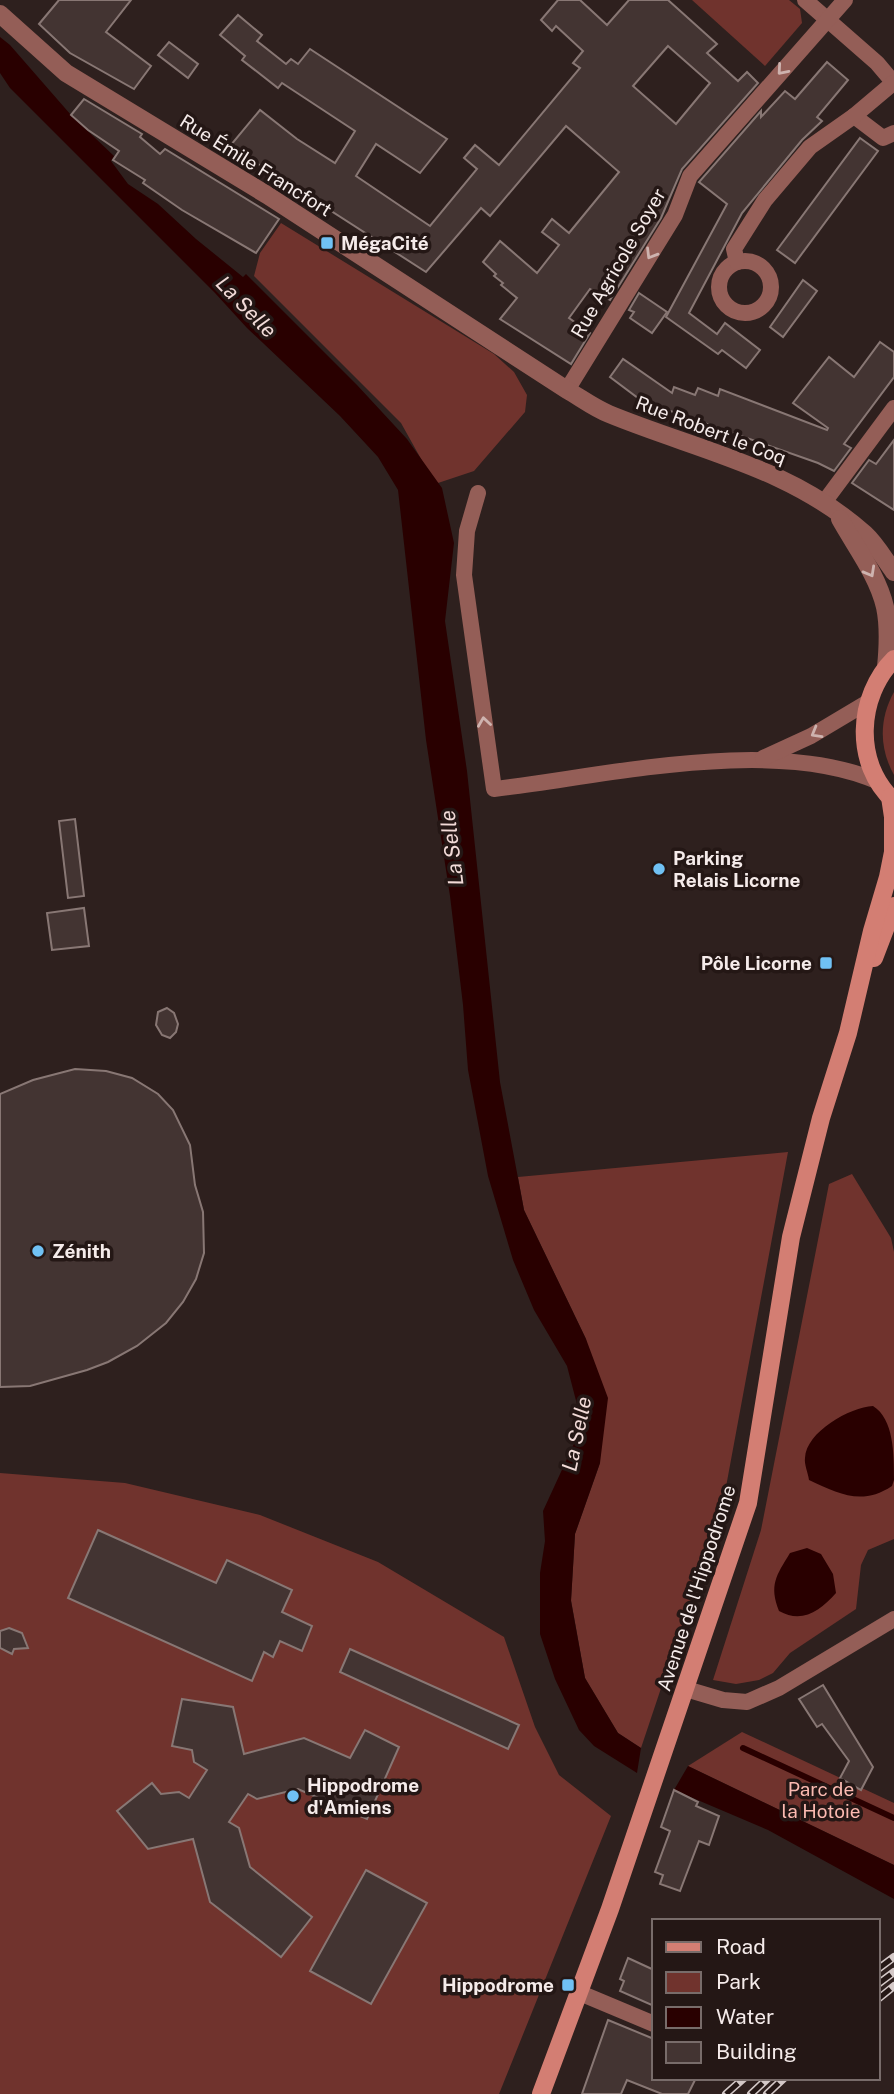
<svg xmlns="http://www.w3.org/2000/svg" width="894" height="2094" viewBox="0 0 894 2094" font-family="'Public Sans',sans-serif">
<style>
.green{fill:#70332d}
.water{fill:#290000}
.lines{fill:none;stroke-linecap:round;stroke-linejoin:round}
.stream{stroke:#290000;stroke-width:6}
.building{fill:#433432;stroke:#887774;stroke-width:2;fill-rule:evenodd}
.minor{stroke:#945e57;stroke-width:16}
.tertiary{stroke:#945e57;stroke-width:18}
.secondary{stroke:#d37e73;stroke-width:18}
.rail-casing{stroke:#d4c9c8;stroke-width:8}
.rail{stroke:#241715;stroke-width:5;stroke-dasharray:16;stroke-linecap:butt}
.oneway{stroke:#ceb3af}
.poi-dot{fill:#70c1f4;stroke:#241715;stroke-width:2.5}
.labels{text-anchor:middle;stroke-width:7;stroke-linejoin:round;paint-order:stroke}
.street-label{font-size:19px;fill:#f5ebea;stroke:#241715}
.poi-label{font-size:19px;font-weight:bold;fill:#f5ebea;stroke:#241715;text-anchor:start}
.park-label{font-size:19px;fill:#fbbab1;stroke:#241715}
.water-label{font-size:21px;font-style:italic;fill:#f2dbd8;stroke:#241715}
</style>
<rect width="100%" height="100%" fill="#2e201e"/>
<g class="green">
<polygon points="692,0 789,0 800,9 802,23 765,66"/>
<polygon points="281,223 494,354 514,372 527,395 525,412 474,471 435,484 401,423 254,276 260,253"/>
<path d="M894,692V775C879,748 879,719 894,692Z"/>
<polygon points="788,1152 723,1503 641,1748 618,1733 585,1678 571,1600 575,1534 600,1463 586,1339 524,1210 518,1177"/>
<polygon points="852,1174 891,1238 894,1252 894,1539 868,1550 861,1565 856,1609 790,1653 773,1673 759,1680 736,1684 713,1680 761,1530 829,1184"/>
<polygon points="0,1473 125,1483 260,1515 378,1562 504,1637 535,1727 559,1775 611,1816 499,2094 0,2094"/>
<polygon points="742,1732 894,1803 894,1865 688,1766"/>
</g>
<g class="water">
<polygon points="0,37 10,45 71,115 114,156 111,161 128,184 158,204 196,239 243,277 246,274 357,385 407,439 442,488 454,543 445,621 467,771 500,1082 524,1210 586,1339 608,1398 600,1463 575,1534 571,1601 585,1678 618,1733 641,1748 637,1773 594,1746 579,1730 555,1679 540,1634 540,1573 545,1541 543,1511 577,1437 580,1416 567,1366 534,1310 513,1260 488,1176 468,1070 463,1005 450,896 426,740 398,490 378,457 340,416 247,328 215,293 10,88 0,73"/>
<path d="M873,1406C894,1419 894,1454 894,1480L892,1486C862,1506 839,1494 809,1480C808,1473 804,1464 805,1458C806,1432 850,1407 873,1406Z"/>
<path d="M807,1548L821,1554L833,1574L836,1593C820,1611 802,1624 779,1611C769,1585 776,1576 790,1553Z"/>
<polygon points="688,1766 894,1865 894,1899 768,1830 674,1790"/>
</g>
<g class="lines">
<polyline class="stream" points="743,1748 894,1818"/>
</g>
<g class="building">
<polygon points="59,0 131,0 106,32 151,66 134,89 70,53 39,24"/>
<path d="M558,0H580L607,25L629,0H668L717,44L707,53L738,81L747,72L758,83L682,169L661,218L610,300L590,289L569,318L590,333L571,364L500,319L517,298L501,285L503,283L494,276L496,274L483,262L500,241L537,273L559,245L542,232L552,219L569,233L619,172L566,126L490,216L481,208L426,272L230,146L260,110L297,139L335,163L355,131L282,83L278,88L242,60L245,56L220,35L238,15L262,35L257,41L286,64L291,59L298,64L310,49L447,139L420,173L376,144L356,176L430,226L477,169L464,158L475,145L499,165L580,68L573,63L583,51L556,26L552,31L541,20ZM668,46L710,83L676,124L633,86Z"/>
<polygon points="169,42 198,64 188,78 158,55"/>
<polygon points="827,62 848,80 817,117 822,121 802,140 742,213 689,313 717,334 725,323 760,350 746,368 722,350 718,354 666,317 727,204 699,182 761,111 761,117 785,91 795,99"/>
<polygon points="84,99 142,134 140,137 160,154 165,149 279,219 256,253 182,210 143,183 145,180 113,160 119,151 88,130 71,115"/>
<polygon points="860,138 878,151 795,263 777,250"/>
<polygon points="803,280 817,291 783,337 770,327"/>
<polygon points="639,293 667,312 652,333 630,318 634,312 629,310"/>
<polygon points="880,342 894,352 894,377 844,444 851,448 834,471 818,463 642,401 610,377 623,359 672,393 674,387 695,395 698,388 718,396 720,389 827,430 828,428 793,403 829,357 854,377"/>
<polygon points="894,440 894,510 852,483 869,460 876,464"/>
<polygon points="75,819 84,896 68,898 59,821"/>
<polygon points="84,908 89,946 52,950 47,913"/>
<polygon points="167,1008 174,1013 178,1024 176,1032 170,1038 162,1035 156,1025 158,1012"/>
<polygon points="75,1069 106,1071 132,1078 158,1094 173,1110 190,1145 195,1185 203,1212 204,1253 196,1279 183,1302 166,1323 137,1346 108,1362 87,1370 30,1386 0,1387 0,1094 33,1080"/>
<polygon points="98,1530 216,1583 227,1560 292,1590 282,1612 312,1626 302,1651 280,1641 273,1657 264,1652 252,1681 68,1598"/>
<polygon points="9,1628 22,1633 28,1648 14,1649 12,1654 0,1648 0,1631"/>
<polygon points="350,1649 519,1725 508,1749 340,1672"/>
<polygon points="823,1685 873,1767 861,1790 840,1778 849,1761 822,1724 817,1727 799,1699"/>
<polygon points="182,1699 233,1707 244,1754 304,1738 350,1758 365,1730 399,1747 367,1819 298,1789 257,1799 248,1794 229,1822 239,1828 250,1867 312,1917 281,1957 210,1902 193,1839 148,1849 117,1811 152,1783 161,1794 179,1792 189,1798 207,1770 194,1762 192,1750 172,1746"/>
<polygon points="674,1790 698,1802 696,1806 719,1816 709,1845 699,1841 680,1891 660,1884 663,1875 655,1872 670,1831 661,1827"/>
<polygon points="366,1870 427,1903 371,2004 310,1971"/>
<polygon points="628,1958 654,1970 654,2006 620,1991 624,1981 620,1979"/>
<polygon points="608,2020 654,2039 654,2078 696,2078 688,2094 662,2094 627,2080 621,2094 582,2094"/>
</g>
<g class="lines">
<g class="minor">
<polyline points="805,0 877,63 894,83"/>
<polyline points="854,116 883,138 894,133"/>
<circle cx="745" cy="287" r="26"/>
<polyline points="737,262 734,249 765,200 810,147 854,116 893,83"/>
<polyline points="567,390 675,215 690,176 845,0"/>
<path d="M478,493L467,531L464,575L494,789C606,776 774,735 879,782"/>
<polyline points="825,501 894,408"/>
<polyline points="763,758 811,736 868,702"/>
<polyline points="686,1689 723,1700 747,1702 779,1688 894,1619"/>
<polyline points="580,1993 654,2024"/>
</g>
<g class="tertiary">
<path d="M0,14L66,73L267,195L567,390C581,398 594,408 609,414C699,451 790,467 865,534C876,544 885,560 894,572"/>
<path d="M840,519C855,546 878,576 885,607C889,626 888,647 886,667"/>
</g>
<g class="secondary">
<path d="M894,659C857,696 853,764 894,801"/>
<polyline points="874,958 894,906"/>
<polyline points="541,2094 610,1909 748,1503 791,1237 821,1118 848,1033 872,931 888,877 893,852 893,817 890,797"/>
</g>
<defs>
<g id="rail">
<polyline points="878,1969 894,1957"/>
<polyline points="878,1984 894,1972"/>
<polyline points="878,1999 894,1986"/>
<polyline points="726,2094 744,2078"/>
<polyline points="751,2094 768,2078"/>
<polyline points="767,2094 784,2078"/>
</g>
</defs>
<use href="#rail" class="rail-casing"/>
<use href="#rail" class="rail"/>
</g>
<defs><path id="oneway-chevron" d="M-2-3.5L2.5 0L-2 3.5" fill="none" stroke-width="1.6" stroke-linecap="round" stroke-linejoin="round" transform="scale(1.75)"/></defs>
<g class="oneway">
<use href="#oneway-chevron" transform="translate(782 70) rotate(131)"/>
<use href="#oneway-chevron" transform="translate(651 254) rotate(121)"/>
<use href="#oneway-chevron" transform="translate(870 572) rotate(61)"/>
<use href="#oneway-chevron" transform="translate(484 722) rotate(-98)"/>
<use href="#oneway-chevron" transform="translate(816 733) rotate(150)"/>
</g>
<g class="poi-dot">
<rect x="320" y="236" width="14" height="14" rx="3.5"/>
<circle cx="659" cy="869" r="7"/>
<rect x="819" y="956" width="14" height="14" rx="3.5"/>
<circle cx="38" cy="1251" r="7"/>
<circle cx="293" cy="1796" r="7"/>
<rect x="561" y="1978" width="14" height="14" rx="3.5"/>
</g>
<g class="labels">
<g class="street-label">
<text transform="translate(256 165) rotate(32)" y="7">Rue Émile Francfort</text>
<text transform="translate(618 263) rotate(-60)" y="7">Rue Agricole Soyer</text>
<text transform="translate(711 430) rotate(21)" y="7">Rue Robert le Coq</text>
<text transform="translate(696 1588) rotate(-72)" y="7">Avenue de l'Hippodrome</text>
</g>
<g class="poi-label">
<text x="341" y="250">MégaCité</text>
<text x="673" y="865">Parking<tspan x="673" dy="22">Relais Licorne</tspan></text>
<text x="812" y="970" text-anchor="end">Pôle Licorne</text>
<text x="52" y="1258">Zénith</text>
<text x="307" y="1792">Hippodrome<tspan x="307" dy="22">d'Amiens</tspan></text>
<text x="554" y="1992" text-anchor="end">Hippodrome</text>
</g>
<g class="park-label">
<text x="821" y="1796">Parc de<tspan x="821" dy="22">la Hotoie</tspan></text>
</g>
<g class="water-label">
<text transform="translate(246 307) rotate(46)" y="7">La Selle</text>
<text transform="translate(452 848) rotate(-97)" y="7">La Selle</text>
<text transform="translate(577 1434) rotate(-78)" y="7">La Selle</text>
</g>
</g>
<rect x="652" y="1919" width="228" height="161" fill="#241715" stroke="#786c6a" stroke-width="2"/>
<rect x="666" y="1942" width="35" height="10" fill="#d37e73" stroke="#786c6a" stroke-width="2"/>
<text x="716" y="1954" font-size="21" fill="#f5ebea">Road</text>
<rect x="666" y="1972" width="35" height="21" fill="#70332d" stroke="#786c6a" stroke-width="2"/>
<text x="716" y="1989" font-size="21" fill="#f5ebea">Park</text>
<rect x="666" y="2007" width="35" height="21" fill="#290000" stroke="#786c6a" stroke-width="2"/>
<text x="716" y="2024" font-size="21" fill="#f5ebea">Water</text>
<rect x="666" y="2042" width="35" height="21" fill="#433432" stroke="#786c6a" stroke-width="2"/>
<text x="716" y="2059" font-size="21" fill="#f5ebea">Building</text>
</svg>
